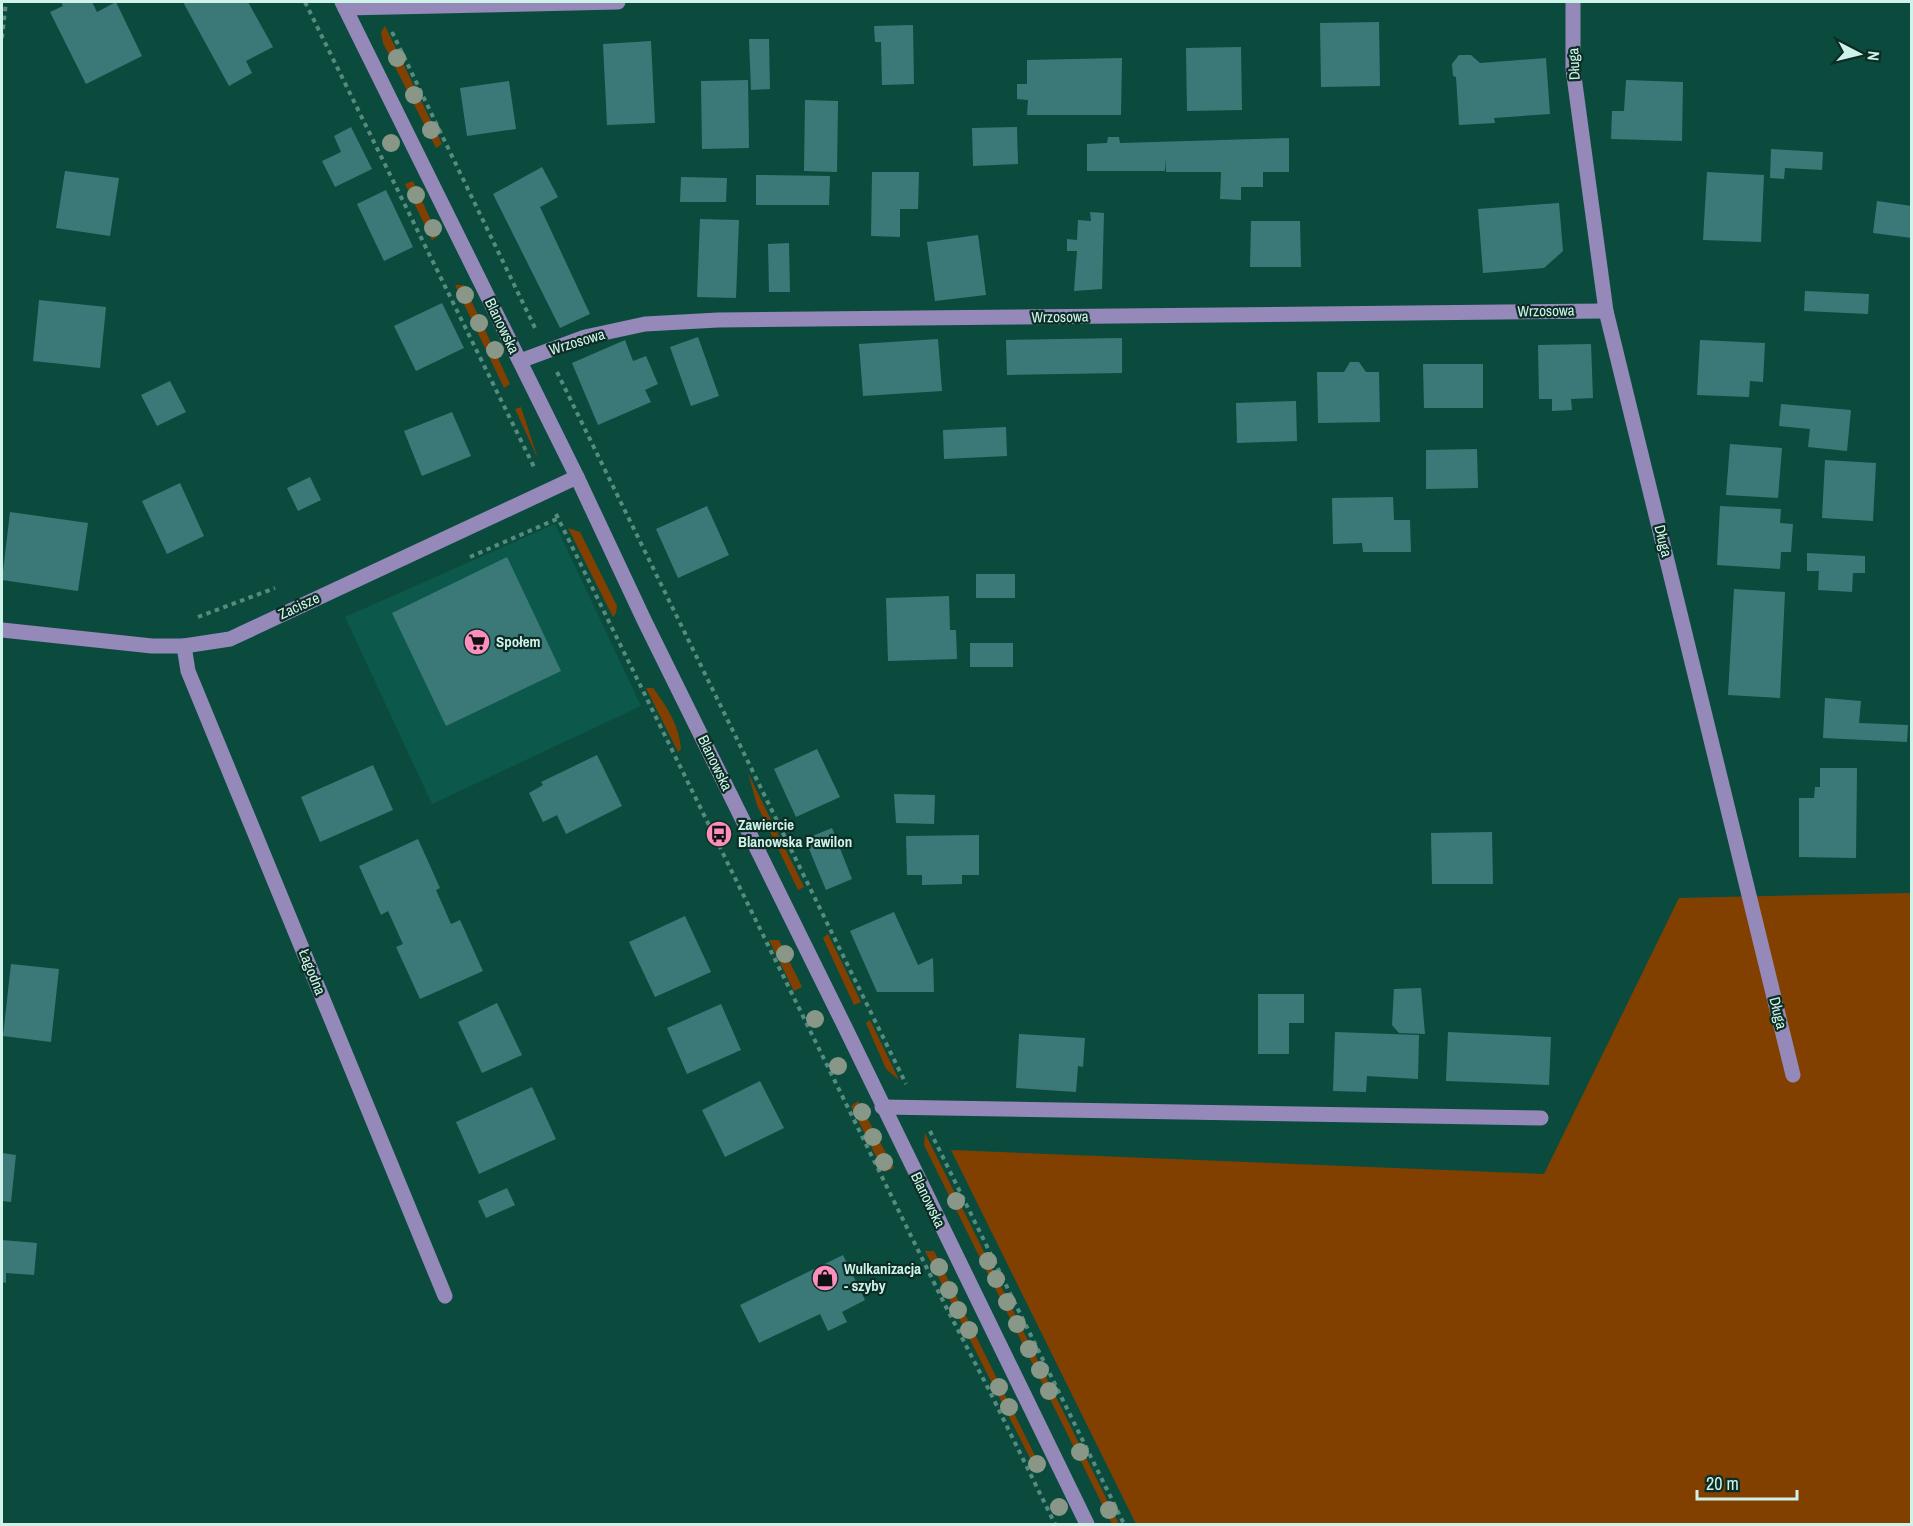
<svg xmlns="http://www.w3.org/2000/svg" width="1913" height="1526" viewBox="0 0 1913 1526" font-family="'Archivo Narrow',sans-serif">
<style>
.built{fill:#0c584a}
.green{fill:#824000}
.building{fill:#3b7978}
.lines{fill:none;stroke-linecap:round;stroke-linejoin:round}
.path{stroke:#568b7e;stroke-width:4;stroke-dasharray:4.5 4.5;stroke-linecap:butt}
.minor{stroke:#9489b9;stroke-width:15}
.tree{fill:#889787}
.labels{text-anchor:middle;stroke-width:4.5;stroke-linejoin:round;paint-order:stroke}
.street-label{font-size:15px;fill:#cff3e8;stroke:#0c2d25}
.poi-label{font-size:15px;font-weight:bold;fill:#cff3e8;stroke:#0c2d25;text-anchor:start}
</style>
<rect width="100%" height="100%" fill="#0b4b3d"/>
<polygon class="built" points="555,524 641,706 432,804 345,617"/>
<g class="green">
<polygon points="385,26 442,144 436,148 383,43 381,32"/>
<polygon points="413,181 438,236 432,240 405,184"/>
<polygon points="455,285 464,285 510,384 504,388"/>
<polygon points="521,407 538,459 515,409"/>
<polygon points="568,528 580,532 617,606 616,613 613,617"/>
<path d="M646,688H653C667,707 679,725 681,749L678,752Z"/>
<polygon points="748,773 804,887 798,890 757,805"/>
<polygon points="1911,893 1911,1524 1136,1524 951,1150 1544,1174 1679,898"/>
<polygon points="828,934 861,1002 854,1005 823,938"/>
<polygon points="769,940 779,940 802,987 794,991"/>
<polygon points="870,1020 899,1080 886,1069 866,1023"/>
<polygon points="858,1101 894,1168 884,1172 851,1106"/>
<polygon points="925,1133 1119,1524 1112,1524 924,1145"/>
<polygon points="925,1251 934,1251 1042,1470 1037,1472"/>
</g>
<g class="building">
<polygon points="61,2 92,2 97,12 116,2 142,56 86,84 50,12 63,6"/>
<polygon points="183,2 248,2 273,47 246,61 252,73 229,86"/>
<polygon points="1379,22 1380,86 1321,87 1320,23"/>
<polygon points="913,25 914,84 882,85 881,42 875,42 874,26"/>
<polygon points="749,39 769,39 770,89 751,90"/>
<polygon points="651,41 655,123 607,125 603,44"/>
<polygon points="1241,47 1242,110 1187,111 1186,48"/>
<polygon points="1459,55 1471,55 1480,63 1546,58 1550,114 1494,118 1495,123 1459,125 1456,77 1453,76 1452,64"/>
<polygon points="1122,58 1121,115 1027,115 1028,100 1017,99 1017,84 1027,84 1027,60"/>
<polygon points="748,80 749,148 702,149 701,81"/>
<polygon points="1626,80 1683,82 1682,141 1611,139 1612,111 1624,111"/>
<polygon points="509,81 516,129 467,136 460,88"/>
<polygon points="805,100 838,101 837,172 804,171"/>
<polygon points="351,127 372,169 335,187 322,161 341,152 334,136"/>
<polygon points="1017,127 1018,164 973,166 972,128"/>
<polygon points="1108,137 1119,137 1120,143 1289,138 1289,172 1263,172 1263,187 1241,187 1241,200 1220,199 1221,172 1166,172 1166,158 1165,171 1087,171 1087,144 1107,143"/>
<polygon points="1771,149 1823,152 1822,170 1785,168 1784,179 1770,178"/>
<polygon points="542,167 558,197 540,207 590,314 560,328 493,194"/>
<polygon points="65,171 119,178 110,236 56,228"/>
<polygon points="872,172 919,172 918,209 900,209 900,237 871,236"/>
<polygon points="1707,172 1764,175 1761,242 1703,240"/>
<polygon points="756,175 830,176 829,205 756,205"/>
<polygon points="681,177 727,178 726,202 680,202"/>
<polygon points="386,190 413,247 384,261 357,204"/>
<polygon points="1877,201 1912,206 1912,238 1873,233"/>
<polygon points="1559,203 1563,251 1544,268 1483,273 1478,209"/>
<polygon points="1090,212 1104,213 1102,289 1074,291 1077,251 1067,251 1067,239 1077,240 1078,220 1091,221"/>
<polygon points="700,219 739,220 736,298 697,297"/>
<polygon points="1251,221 1300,221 1301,267 1250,267"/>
<polygon points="978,235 986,295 935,301 927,242"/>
<polygon points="789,243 790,292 769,292 768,244"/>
<polygon points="1805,291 1869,294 1868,314 1804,311"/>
<polygon points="39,300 106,307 100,368 33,361"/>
<polygon points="442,303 464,348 416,371 394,326"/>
<polygon points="698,337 719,396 691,406 670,347"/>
<polygon points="1122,338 1122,373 1007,375 1006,340"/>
<polygon points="938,339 942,391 863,396 859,344"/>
<polygon points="625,340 633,361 646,356 658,384 645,390 651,402 598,425 572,363"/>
<polygon points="1700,340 1765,343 1763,382 1750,381 1749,397 1697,395"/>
<polygon points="1591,344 1593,398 1571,399 1572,410 1552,411 1552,399 1539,399 1538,345"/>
<polygon points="1350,362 1359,362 1366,372 1379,372 1380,422 1318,423 1317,372 1344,372"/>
<polygon points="1423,364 1483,364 1483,408 1424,408"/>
<polygon points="170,381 186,412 157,426 141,395"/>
<polygon points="1296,401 1297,441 1237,443 1236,403"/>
<polygon points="1781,404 1851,410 1847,451 1808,447 1810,429 1779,426"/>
<polygon points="452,412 471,456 422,476 404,431"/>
<polygon points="1006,427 1007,456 944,459 943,430"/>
<polygon points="1730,444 1782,448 1778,498 1726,495"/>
<polygon points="1477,449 1478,488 1426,489 1426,450"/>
<polygon points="1825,460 1876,463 1873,521 1822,518"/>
<polygon points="310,477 321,500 298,511 287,488"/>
<polygon points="180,483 204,536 167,554 142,501"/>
<polygon points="1393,497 1394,520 1410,520 1411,552 1363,552 1362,543 1333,544 1332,498"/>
<polygon points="707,506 729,555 678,578 656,529"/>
<polygon points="1720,506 1781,509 1780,523 1793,524 1791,552 1781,552 1780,569 1717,565"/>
<polygon points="10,512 88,523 78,591 2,580"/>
<polygon points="1807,553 1865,556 1865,573 1853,573 1852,592 1818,590 1819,571 1807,571"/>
<polygon points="507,557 561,671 446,726 392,613"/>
<rect x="976" y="574" width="39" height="24"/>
<polygon points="1734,589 1785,592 1780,698 1728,695"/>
<polygon points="949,596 950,630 956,630 957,659 888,661 886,598"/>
<rect x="970" y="643" width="43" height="24"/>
<polygon points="1825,698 1861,701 1859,723 1908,725 1907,742 1823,738"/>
<polygon points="817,749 840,797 796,817 774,769"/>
<polygon points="597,755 622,806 566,834 557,815 543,822 529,793 543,785 541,782"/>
<polygon points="373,765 393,810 320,842 301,797"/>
<polygon points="1820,768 1857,768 1856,858 1799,857 1799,798 1814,798 1815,787 1820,787"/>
<polygon points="894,794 935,795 934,824 896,823"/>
<polygon points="832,828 852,879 826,890 805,839"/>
<polygon points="1492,832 1493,884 1432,884 1431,833"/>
<polygon points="979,835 979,875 962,875 962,884 922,885 922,875 907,875 906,836"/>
<polygon points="418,839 440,888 436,890 451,924 460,920 483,971 420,999 396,947 403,944 388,911 381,915 359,866"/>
<polygon points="894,912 918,965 933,958 934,992 877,992 850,931"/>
<polygon points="685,916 711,972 655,997 629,942"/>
<polygon points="11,964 59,969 51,1042 3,1036"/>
<polygon points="1421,988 1425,1034 1399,1033 1392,1025 1394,989"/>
<polygon points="1258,994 1304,994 1304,1023 1289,1023 1289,1054 1258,1054"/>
<polygon points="497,1003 522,1055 482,1073 458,1022"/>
<polygon points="721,1004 741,1050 687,1074 667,1028"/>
<polygon points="1335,1032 1419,1035 1418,1079 1367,1076 1366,1092 1333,1091"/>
<polygon points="1448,1032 1551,1037 1549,1085 1446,1081"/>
<polygon points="1019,1034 1085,1038 1083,1067 1078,1066 1076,1092 1016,1088"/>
<polygon points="760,1081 784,1128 725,1157 702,1110"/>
<polygon points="532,1087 556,1139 479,1174 456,1122"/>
<polygon points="2,1153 16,1155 11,1202 2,1201"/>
<polygon points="507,1188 515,1205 486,1218 478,1201"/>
<polygon points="2,1240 37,1243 34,1275 6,1273 6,1283 2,1282"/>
<polygon points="843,1255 865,1300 842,1312 847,1322 828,1331 820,1314 759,1343 740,1305"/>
</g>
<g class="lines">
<g class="path">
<polyline points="305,2 535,469"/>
<polyline points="392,32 536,330"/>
<polyline points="2,38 6,2"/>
<polyline points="557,372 906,1084"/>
<polyline points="556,514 945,1305 990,1392 1055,1524"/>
<polyline points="470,557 559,518"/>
<polyline points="198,617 275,588"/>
<polyline points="930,1131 1124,1524"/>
</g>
<g class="minor">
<polyline points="342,2 577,477 645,622 842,1021 1087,1524"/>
<polyline points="1573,2 1573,69 1606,311 1793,1075"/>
<polyline points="345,8 618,2"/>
<polyline points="520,361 585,337 645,324 718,320 1606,311"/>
<polyline points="2,630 152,646 184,646 230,639 577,477"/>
<polyline points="184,646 188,671 445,1296"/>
<polyline points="882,1107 1541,1118"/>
</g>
</g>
<g class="tree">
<circle cx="397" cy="58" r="9"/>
<circle cx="414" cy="95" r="9"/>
<circle cx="431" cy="130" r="9"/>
<circle cx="391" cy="143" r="9"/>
<circle cx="416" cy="195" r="9"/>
<circle cx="433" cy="228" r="9"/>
<circle cx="465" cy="295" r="9"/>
<circle cx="479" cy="323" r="9"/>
<circle cx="495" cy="350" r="9"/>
<circle cx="785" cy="954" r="9"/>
<circle cx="815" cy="1019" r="9"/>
<circle cx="838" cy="1066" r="9"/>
<circle cx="862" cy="1112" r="9"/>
<circle cx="873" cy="1137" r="9"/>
<circle cx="884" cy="1162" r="9"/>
<circle cx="956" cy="1201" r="9"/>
<circle cx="988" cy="1261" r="9"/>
<circle cx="939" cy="1267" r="9"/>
<circle cx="996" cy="1279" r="9"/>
<circle cx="949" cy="1290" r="9"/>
<circle cx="1007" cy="1302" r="9"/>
<circle cx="958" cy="1310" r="9"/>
<circle cx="1017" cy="1324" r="9"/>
<circle cx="969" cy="1330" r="9"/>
<circle cx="1029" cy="1349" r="9"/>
<circle cx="1040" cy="1370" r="9"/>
<circle cx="999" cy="1387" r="9"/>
<circle cx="1049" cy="1391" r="9"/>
<circle cx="1009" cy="1407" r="9"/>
<circle cx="1080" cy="1452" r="9"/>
<circle cx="1037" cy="1464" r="9"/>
<circle cx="1059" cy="1507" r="9"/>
<circle cx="1109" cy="1510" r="9"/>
</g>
<defs>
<symbol id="supermarket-disc" viewBox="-11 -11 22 22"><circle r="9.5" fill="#fe8ebd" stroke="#0c2d25"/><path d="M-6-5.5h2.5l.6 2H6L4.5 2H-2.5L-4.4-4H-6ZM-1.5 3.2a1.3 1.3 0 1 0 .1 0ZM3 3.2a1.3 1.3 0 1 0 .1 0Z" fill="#111"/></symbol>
<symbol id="bus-disc" viewBox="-11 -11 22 22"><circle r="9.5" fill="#fe8ebd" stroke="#0c2d25"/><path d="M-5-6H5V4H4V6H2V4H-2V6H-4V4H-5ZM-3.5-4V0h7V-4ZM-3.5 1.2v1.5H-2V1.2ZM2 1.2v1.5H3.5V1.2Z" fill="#111"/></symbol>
<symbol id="shop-disc" viewBox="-11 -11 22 22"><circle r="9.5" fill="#fe8ebd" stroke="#0c2d25"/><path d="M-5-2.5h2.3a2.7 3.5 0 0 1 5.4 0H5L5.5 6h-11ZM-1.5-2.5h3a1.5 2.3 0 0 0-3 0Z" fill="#111"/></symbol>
</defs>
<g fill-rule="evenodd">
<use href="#supermarket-disc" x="462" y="627" width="30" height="30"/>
<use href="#bus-disc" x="704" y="819" width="30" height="30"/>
<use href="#shop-disc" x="810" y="1263" width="30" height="30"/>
</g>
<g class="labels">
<g class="street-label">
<text transform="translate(1574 64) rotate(-93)" y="5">Długa</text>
<text transform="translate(1546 311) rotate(-1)" y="5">Wrzosowa</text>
<text transform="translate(1060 317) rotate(-1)" y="5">Wrzosowa</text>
<text transform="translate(502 326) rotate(64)" y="5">Blanowska</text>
<text transform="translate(577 342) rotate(-17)" y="5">Wrzosowa</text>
<text transform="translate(1663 541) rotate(76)" y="5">Długa</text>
<text transform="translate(299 606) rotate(-25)" y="5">Zacisze</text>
<text transform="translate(715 763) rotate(64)" y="5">Blanowska</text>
<text transform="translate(312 972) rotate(68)" y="5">Łagodna</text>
<text transform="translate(1778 1013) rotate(76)" y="5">Długa</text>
<text transform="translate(928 1200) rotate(64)" y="5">Blanowska</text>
</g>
<g class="poi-label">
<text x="496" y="647">Społem</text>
<text x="738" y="830">Zawiercie<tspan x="738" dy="17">Blanowska Pawilon</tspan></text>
<text x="844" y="1274">Wulkanizacja<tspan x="844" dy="17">- szyby</tspan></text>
</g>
</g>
<rect width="1913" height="1526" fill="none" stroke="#cff3e8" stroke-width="6"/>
<g transform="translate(1859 54) rotate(97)" stroke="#0c2d25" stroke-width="4.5" paint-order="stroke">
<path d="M0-4.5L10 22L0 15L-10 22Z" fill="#cff3e8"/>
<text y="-9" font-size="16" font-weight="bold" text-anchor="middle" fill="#cff3e8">N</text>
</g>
<path d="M1697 1490v9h100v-9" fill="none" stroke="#cff3e8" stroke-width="3"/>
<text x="1706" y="1490" font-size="18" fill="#cff3e8" stroke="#0c2d25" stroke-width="4.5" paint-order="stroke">20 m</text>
</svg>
